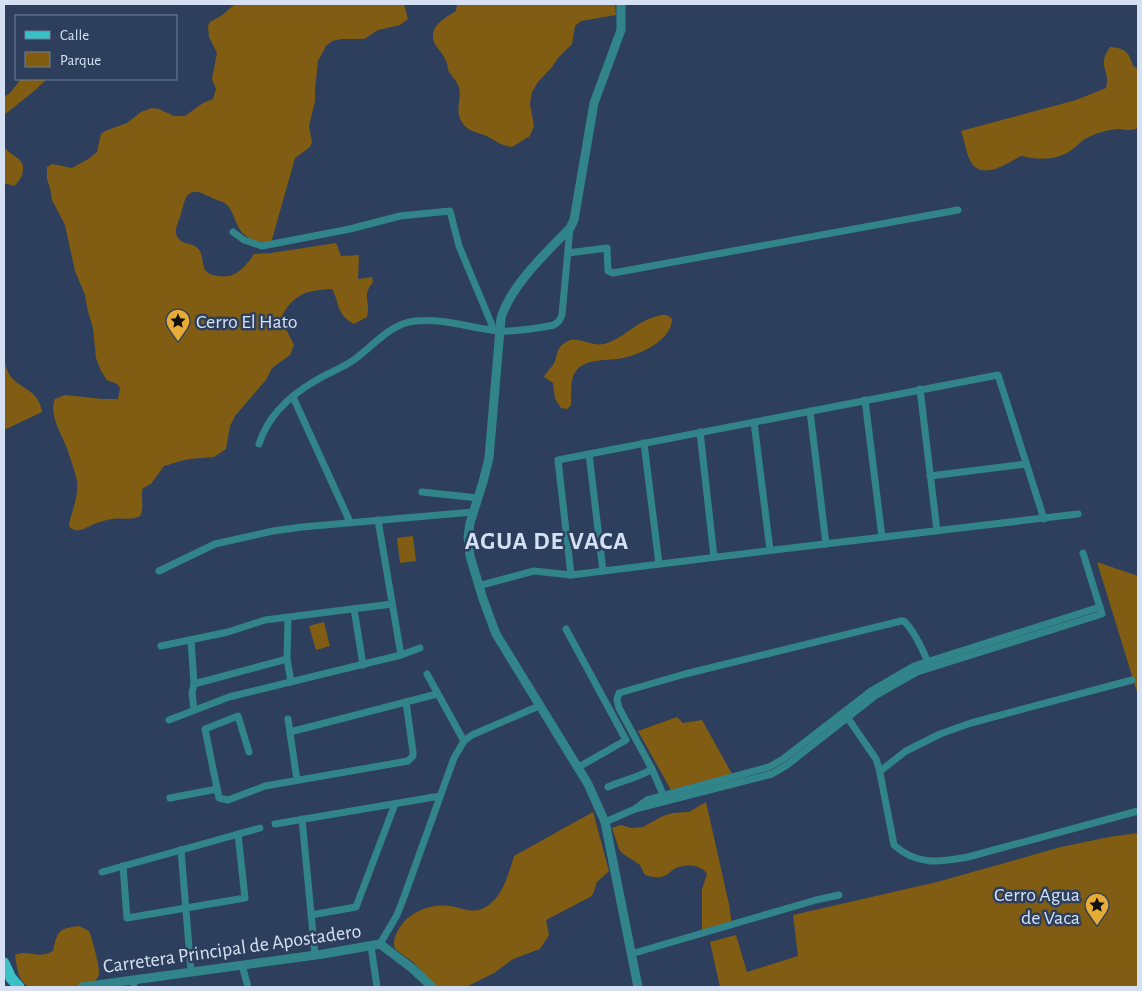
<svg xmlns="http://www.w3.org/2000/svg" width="1142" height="991" viewBox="0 0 1142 991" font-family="'Alegreya Sans',sans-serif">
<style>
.green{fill:#805d12}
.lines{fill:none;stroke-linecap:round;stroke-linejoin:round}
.minor{stroke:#318489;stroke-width:7}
.tertiary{stroke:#318489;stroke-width:9}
.primary{stroke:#3bc0c8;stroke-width:11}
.labels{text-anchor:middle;stroke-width:5;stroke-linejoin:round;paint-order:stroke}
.poi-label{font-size:20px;fill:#d5e1f3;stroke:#2d3f5d;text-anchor:start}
.street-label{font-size:20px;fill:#d5e1f3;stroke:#2d3f5d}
.district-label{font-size:25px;font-weight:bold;letter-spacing:1px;fill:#d5e1f3;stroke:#2d3f5d}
</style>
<rect width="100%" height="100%" fill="#2d3f5d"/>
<g class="green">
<path d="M235,4H404L408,19L400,25L378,30L364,39H342L332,41L326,46L318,61L315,90V101L309,126L312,142L310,147L295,158L271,243C256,242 243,239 237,224C233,216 232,209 226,204C222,201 216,200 212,198C208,196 202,193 198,192C183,190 184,208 180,217C178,224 173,230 178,238C184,246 195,242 200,251C203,257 202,264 205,270C208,274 213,275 218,276C236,279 245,267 254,254L271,253L336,243L341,256L359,255L358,279L372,277L373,282C361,297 371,300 367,317L354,324C335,313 340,303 332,289C309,290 295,293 283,314L284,325L294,345L290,355L272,368L266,380L235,416L230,426L226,449L214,457L188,459L164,466L151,484L143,488C140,497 145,507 140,516C131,521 122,517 112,519C106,520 98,522 92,525C83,529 80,533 70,528L69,524C72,511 79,495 77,481C75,471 71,461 68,451C63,436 48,415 55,399L65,395L103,399H118L120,388L117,384L107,380L101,371L96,358L93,328L88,312L85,295L75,271L65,225L52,200L50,188L47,179V167L52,164L72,168L90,158L97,152L101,134L105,131L127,123L141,112L152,108L159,109L174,116H185L203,103L213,99L216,89L212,79L217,53L209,37L208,26L210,22L221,16Z"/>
<path d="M457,4H615L616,15L581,21L575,26L572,44L558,58L552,67L538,82L532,92L530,104L534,126L530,136L512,147C498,145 496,140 484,135C477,132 470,132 464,125C452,110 464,98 458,85C456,80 452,76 449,72C447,68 448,65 446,61C443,51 432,46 433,35C434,23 447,17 456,11Z"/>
<path d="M1110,47C1125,48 1129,52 1133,66L1138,69V128C1131,131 1127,130 1119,129C1110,129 1097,133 1089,137C1083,139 1078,145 1073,149C1057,161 1039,160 1021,156C1008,163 982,181 971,162C966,154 965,141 961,131L1076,100L1106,88C1111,68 1096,68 1110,47Z"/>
<polygon points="21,79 47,79 33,92 4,115 4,97 10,93"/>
<path d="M4,146C7,152 11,153 16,157C28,164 23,179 14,186L4,183Z"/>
<path d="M662,315H667L672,319C672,340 641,354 623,358C609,361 585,358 576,371C569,380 572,394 571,405L567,409L561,408L555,399L553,383L544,377C547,371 553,367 555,361C558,353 557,347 566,342C578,335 591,347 604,344C626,338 637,319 662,315Z"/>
<path d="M4,359C6,365 7,372 11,377C22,390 39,390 42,412L4,430Z"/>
<polygon points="413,536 416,561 400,563 397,538"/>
<polygon points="1097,562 1138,576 1138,695"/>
<polygon points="324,622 330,646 316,650 309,626"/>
<polygon points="677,717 683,723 702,720 732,774 671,790 638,731"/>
<path d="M706,802L729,904L732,925L702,931V889L707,874C702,865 688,864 678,867C672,869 668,876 661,877C655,878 650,876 645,875L640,865L622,853L619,849L612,828L621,825L631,828L643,827L663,816L673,813L689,812Z"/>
<path d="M593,812L609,871L597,882L593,894L590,897L546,920L549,935L540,949L513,959L494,973L466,987H436L414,963L395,949C392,941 396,934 400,927C410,911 432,903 450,906C462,908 472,914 484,908C503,898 508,875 514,856Z"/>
<polygon points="1138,833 1138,987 720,987 710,942 736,935 747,972 798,956 793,915 937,882 1061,847 1109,837"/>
<path d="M79,926L89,931C92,937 100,968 99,974C98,978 95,981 93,984C82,986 37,991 29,987C17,980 17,966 15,955C29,949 37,960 53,951C58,931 57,929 79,926Z"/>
</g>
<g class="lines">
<g class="minor">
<polyline points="233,232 244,240 262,246 350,229 400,216 450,211 459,246 494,330"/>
<polyline points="568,253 607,248 608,271 613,273 958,210"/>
<polyline points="920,389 937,531"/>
<polyline points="293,397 350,522"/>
<polyline points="865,400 882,537"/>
<polyline points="810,411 826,544"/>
<polyline points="754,422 770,550"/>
<polyline points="700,432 714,557"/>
<polyline points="644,443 659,564"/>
<path d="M259,444C268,416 289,396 315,381C328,373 343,368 355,359C374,345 390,324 415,321C443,318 471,328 498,331C512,332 540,328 554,325L559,321L562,315L570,228"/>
<polyline points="589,454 603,571"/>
<polyline points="930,476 1026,464"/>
<polyline points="422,492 478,498"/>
<polyline points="378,520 401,655"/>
<polyline points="159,571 215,544 273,531 302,527 473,512"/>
<polyline points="571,575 558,460 998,375 1044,519"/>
<polyline points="478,586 534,571 571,575 774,550 1078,514"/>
<polyline points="354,609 363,665"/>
<polyline points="288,618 287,659 291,682"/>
<polyline points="566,629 626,740 577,768"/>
<polyline points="191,640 194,684 192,693 194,710"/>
<polyline points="161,646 228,632 265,620 392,604"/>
<polyline points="427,674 464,741"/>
<polyline points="194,684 287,659"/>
<path d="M845,714L876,759L879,768L894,845C917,866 940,862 968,857L1138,811"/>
<polyline points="288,719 297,780"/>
<polyline points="169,720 229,697 401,655 420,648"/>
<polyline points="290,732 437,694"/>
<polyline points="249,752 238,716 205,729 219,798 228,800 265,786 408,761 413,756 413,752 406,702"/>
<polyline points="880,771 906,751 940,734 971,723 1132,680"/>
<path d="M608,787C623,780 638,778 652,769"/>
<polyline points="170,798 217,789"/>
<path d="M665,799L652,769L619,708L617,699L619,693L685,674L901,621H904C915,632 923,650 929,665"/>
<polyline points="636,808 647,800 769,767 783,759 871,691 914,666 1100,607"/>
<polyline points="302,819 315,955"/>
<polyline points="605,822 635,809 772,774 787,765 875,696 917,672 1102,614 1083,553"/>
<polyline points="275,824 440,796"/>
<polyline points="181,850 191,971"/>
<polyline points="123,866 127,918 245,898 238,834"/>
<polyline points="102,872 260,828"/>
<polyline points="311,915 356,907 395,804"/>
<polyline points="380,944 397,915 404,897 454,758 464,741 472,735 539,706"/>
<polyline points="371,946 377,987"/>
<polyline points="631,954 816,900 839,895"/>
<polyline points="242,965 248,987"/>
<polyline points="133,980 134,987"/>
</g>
<g class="tertiary">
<path d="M621,4V30L594,103L574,220L570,228C546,253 511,285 501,318L489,458L483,482L470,523L468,537L470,556L483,599L496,634L588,784L605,822L638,987"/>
<polyline points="82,987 323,954 380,944 413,969 432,987"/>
</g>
<polyline class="primary" points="4,963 11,978 19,987"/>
</g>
<defs>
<symbol id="sight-pin" viewBox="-11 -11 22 30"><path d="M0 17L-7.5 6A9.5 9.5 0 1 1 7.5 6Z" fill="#e7ac36" stroke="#2d3f5d"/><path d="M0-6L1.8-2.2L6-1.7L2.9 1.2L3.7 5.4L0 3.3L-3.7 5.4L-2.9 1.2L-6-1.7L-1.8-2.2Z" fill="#111"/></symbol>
</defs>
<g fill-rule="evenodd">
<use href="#sight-pin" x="164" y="307" width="28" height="38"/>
<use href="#sight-pin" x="1083" y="891" width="28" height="38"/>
</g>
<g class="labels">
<g class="poi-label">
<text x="196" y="328">Cerro El Hato</text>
<text x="1080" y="901" text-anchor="end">Cerro Agua<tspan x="1080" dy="23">de Vaca</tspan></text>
</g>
<g class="street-label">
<text transform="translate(232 948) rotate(-8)" y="7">Carretera Principal de Apostadero</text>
</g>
<g class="district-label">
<text x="547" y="549">AGUA DE VACA</text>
</g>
</g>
<rect width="1142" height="991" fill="none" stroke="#d5e1f3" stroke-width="10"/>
<rect x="15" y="15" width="162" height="65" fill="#2d3f5d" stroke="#708099"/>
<rect x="25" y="31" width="25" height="8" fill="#3bc0c8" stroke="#708099"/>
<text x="60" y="40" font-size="15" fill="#d5e1f3">Calle</text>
<rect x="25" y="52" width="25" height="15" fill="#805d12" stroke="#708099"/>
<text x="60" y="65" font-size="15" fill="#d5e1f3">Parque</text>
</svg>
